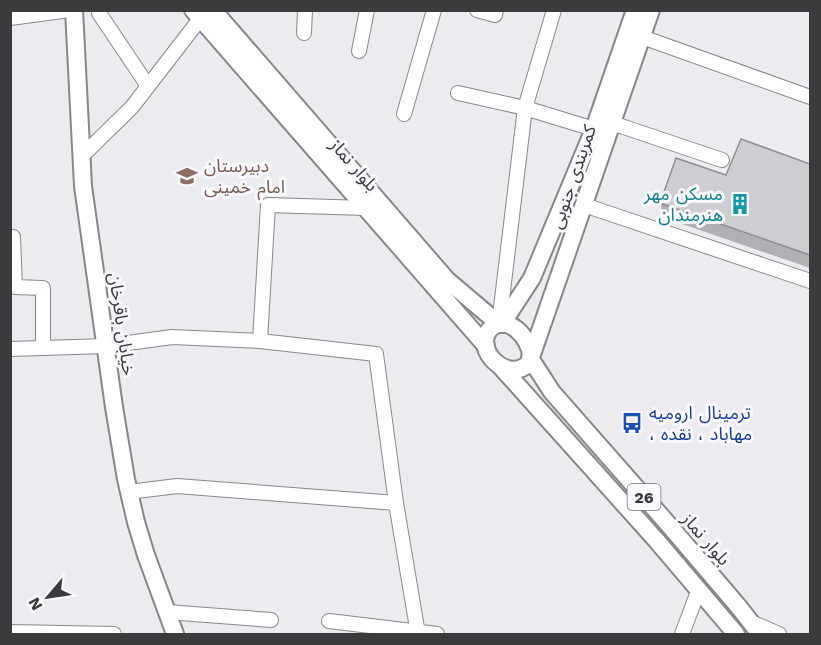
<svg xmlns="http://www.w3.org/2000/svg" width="821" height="645" viewBox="0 0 821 645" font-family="'Work Sans','Noto Sans Arabic',sans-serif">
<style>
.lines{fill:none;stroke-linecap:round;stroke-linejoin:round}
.minor-casing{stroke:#89878b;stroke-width:16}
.major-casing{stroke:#89878b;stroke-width:20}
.minor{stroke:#fff;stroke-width:14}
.major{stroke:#fff;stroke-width:16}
.wall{fill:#b1b0b4}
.building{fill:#cecdd1;stroke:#909092;stroke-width:1.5}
.labels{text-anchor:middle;stroke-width:6;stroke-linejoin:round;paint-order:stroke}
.shield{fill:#faf8fc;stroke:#747376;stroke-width:1.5}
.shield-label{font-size:16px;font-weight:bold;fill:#3b3a3c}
.street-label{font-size:18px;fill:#3b3a3c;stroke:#faf8fc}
.education-label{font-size:18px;fill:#785e54;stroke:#faf8fc;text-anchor:start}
.culture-label{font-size:18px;fill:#0d838f;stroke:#faf8fc;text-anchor:end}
.transit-label{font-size:18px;fill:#164399;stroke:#faf8fc;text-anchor:start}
</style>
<rect width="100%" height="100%" fill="#ecebef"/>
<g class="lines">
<defs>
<g id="minor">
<polyline points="477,10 495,15 496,10"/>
<polyline points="99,13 148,86"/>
<polyline points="10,18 70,10"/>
<polyline points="304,33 305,10"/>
<polyline points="642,37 810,97"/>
<polyline points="359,51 367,10"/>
<polyline points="458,93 525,108 594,129"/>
<polyline points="404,114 434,10"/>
<polyline points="612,123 722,160"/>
<polyline points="81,157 132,107 200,19"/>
<polyline points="584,205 810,281"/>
<polyline points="366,208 268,205 260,341 376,354 396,503 418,634"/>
<polyline points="13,237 15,287 43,288 43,348"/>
<polyline points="499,324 525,108 554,10"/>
<polyline points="10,349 106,346 172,337 260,341"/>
<polyline points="129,492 177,486 396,503"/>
<polyline points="167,612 271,620"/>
<polyline points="329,621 437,634"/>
<polyline points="751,622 779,634"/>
<polyline points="10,632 114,634"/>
<polyline points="682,634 699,589"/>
</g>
<g id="major">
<polyline points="74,10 83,186 114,407 126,479 136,522 146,555 175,634"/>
<polyline points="193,10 486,346"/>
<polyline points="213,10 447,280 499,324"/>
<polyline points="502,324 532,278 594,129 635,10"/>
<path d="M531,356C530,337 506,312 490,329C472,348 507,385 529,363L651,10"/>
<polyline points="530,358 552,392 668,524 738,606 760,634"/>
<polyline points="501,367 657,541 736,634"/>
</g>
</defs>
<use href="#minor" class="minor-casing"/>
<use href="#major" class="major-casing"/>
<use href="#minor" class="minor"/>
<use href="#major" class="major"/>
</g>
<polygon class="wall" points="810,164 810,268 665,218 660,203 726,175"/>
<polygon class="building" points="741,139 810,164 810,255 660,203 676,158 726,175"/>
<defs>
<symbol id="school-bare" viewBox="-9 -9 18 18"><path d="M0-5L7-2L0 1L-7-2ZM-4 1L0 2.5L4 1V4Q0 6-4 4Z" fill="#8d6e63" stroke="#faf8fc" stroke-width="2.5" paint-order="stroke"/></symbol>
<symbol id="building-bare" viewBox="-9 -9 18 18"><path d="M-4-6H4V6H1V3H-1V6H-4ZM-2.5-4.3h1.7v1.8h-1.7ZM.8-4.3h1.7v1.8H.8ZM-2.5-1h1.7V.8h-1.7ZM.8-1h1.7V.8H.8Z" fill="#0f9aa8" stroke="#faf8fc" stroke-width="2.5" paint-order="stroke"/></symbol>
<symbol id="bus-bare" viewBox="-9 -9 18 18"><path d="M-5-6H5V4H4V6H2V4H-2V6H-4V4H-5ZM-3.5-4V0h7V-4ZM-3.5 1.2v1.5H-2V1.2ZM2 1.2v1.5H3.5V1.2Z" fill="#1a4fb4" stroke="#faf8fc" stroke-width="2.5" paint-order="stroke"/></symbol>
</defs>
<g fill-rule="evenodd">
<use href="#school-bare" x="172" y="161" width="30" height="30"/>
<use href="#building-bare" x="725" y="189" width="30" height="30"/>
<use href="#bus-bare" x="617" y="408" width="30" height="30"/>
</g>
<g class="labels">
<rect class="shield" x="627.5" y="484" width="33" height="26" rx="4.5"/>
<g class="shield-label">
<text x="644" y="503">26</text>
</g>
<g class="street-label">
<text transform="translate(354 165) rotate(49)" y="6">بلوار نماز</text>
<text transform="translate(573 177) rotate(-71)" y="6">کمربندی جنوبی</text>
<text transform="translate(122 324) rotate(82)" y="6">خیابان باقرخان</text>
<text transform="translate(706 539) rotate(49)" y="6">بلوار نماز</text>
</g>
<g class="education-label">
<text x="204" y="172">دبیرستان<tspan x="204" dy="21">امام خمینی</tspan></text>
</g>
<g class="culture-label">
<text x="723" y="200">مسکن مهر<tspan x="723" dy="21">هنرمندان</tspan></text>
</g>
<g class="transit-label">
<text x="649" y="419">ترمینال ارومیه<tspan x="649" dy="21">، مهاباد ، نقده</tspan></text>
</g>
</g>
<rect width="821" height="645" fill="none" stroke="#3b3a3c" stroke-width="24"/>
<g transform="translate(48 597) rotate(241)" stroke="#faf8fc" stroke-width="4.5" paint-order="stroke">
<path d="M0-4.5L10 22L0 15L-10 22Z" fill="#3b3a3c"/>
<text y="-9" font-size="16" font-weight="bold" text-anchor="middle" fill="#3b3a3c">N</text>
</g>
</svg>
